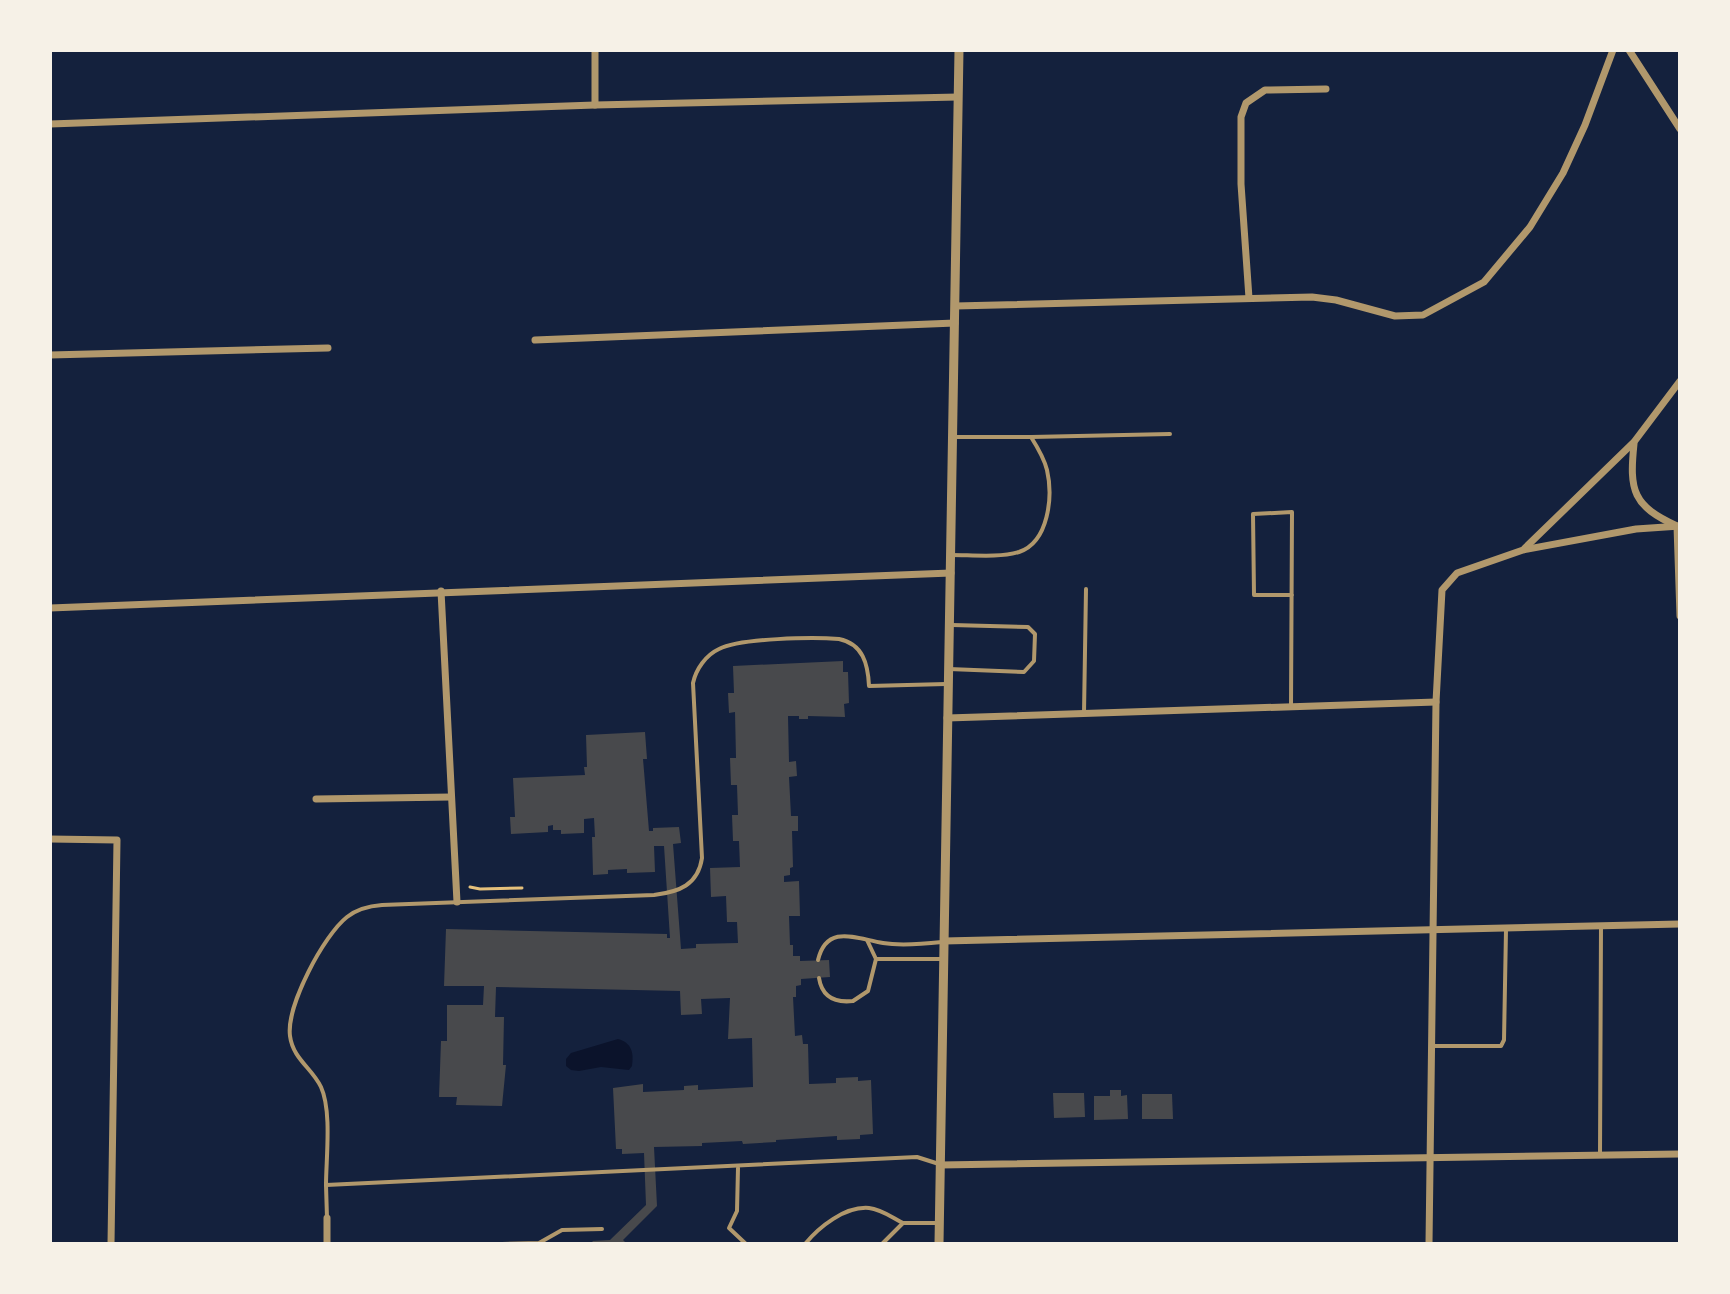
<svg xmlns="http://www.w3.org/2000/svg" width="1730" height="1294" viewBox="0 0 1730 1294" font-family="'PT Sans Narrow',sans-serif">
<style>
.water{fill:#0b132b}
.building{fill:#48494c}
.lines{fill:none;stroke-linecap:round;stroke-linejoin:round}
.path{stroke:#e5c07b;stroke-width:3}
.service{stroke:#b1986c;stroke-width:4}
.minor{stroke:#b1986c;stroke-width:7}
.tertiary{stroke:#b1986c;stroke-width:9}
</style>
<rect width="100%" height="100%" fill="#14213d"/>
<path class="water" d="M618,1039C632,1043 634,1053 632,1066L629,1070L601,1067L579,1071L571,1070L566,1066V1059L571,1053Z"/>
<g class="building">
<polygon points="843,661 843,672 848,672 849,703 844,704 845,717 808,716 808,719 799,719 799,716 788,716 789,762 796,761 797,776 789,777 791,816 798,816 798,831 792,831 793,867 790,868 790,875 784,876 784,882 799,881 800,916 789,916 790,945 793,945 793,956 800,956 800,961 829,960 830,977 801,979 801,985 796,986 796,997 793,997 795,1036 802,1035 803,1044 808,1044 809,1084 836,1083 836,1078 858,1077 858,1081 871,1080 873,1134 860,1135 860,1139 837,1140 837,1136 776,1140 776,1142 743,1144 742,1141 702,1143 702,1146 654,1147 657,1206 623,1240 627,1244 595,1244 592,1241 610,1240 646,1205 644,1153 622,1154 622,1149 616,1149 613,1088 643,1084 643,1092 684,1090 684,1086 698,1085 698,1090 753,1087 752,1038 728,1039 730,998 701,999 702,1014 681,1015 680,991 496,987 495,1017 504,1017 503,1065 506,1065 502,1106 456,1105 457,1097 439,1097 441,1041 447,1041 447,1005 483,1005 484,986 444,986 446,929 667,934 667,938 670,938 664,846 654,846 655,872 627,873 627,869 608,870 608,874 593,875 592,837 595,837 594,818 584,819 584,833 561,834 561,830 553,830 553,825 548,826 548,832 511,834 510,817 515,817 513,778 585,775 584,767 587,767 586,735 645,732 647,759 643,759 649,831 653,831 653,828 679,827 681,843 673,844 681,949 696,948 696,944 738,943 737,922 727,922 726,896 711,897 710,868 740,867 739,841 733,841 732,815 738,815 737,785 731,785 730,758 736,758 735,712 729,713 728,693 734,693 733,666"/>
<polygon points="1110,1090 1121,1090 1121,1096 1127,1095 1128,1119 1094,1120 1094,1096 1110,1096"/>
<polygon points="1053,1093 1084,1093 1085,1117 1054,1118"/>
<polygon points="1142,1094 1172,1094 1173,1119 1142,1119"/>
</g>
<g class="lines">
<polyline class="path" points="470,887 480,889 522,888"/>
<g class="service">
<polyline points="1031,437 1170,434"/>
<path d="M951,555C972,555 999,558 1019,552C1049,542 1053,496 1047,470C1044,458 1038,448 1031,437H953"/>
<polyline points="949,669 1024,672 1034,661 1035,634 1028,627 952,625"/>
<polyline points="1291,706 1292,512 1253,514 1254,595 1292,595"/>
<polyline points="1084,713 1086,589"/>
<polyline points="867,940 876,959"/>
<path d="M818,960C827,923 857,939 883,943C901,946 923,944 942,942"/>
<path d="M819,978C822,997 835,1003 853,1001L868,991L876,959H942"/>
<polyline points="1432,1046 1501,1046 1504,1040 1506,930"/>
<polyline points="1600,1155 1601,926"/>
<path d="M939,1164L917,1157L326,1185C326,1159 332,1111 321,1087C312,1068 293,1059 290,1036C286,1006 324,935 347,917C357,909 369,906 382,905L654,895C679,892 698,885 702,858L693,683C696,669 706,655 719,649C740,638 814,637 839,639C863,644 868,664 869,686L946,684"/>
<polyline points="738,1168 737,1211 729,1228 746,1244"/>
<polyline points="326,1185 327,1218"/>
<polyline points="502,1244 539,1243 562,1230 602,1229"/>
<path d="M805,1244C819,1227 845,1206 869,1208C881,1209 893,1218 903,1223"/>
<polyline points="882,1244 903,1223 939,1223"/>
</g>
<g class="minor">
<polyline points="595,50 595,105"/>
<polyline points="1629,50 1680,129"/>
<polyline points="50,124 595,105 958,97"/>
<polyline points="1249,298 1241,184 1241,117 1246,103 1265,90 1326,89"/>
<polyline points="955,306 1312,297 1336,300 1395,316 1423,315 1484,282 1530,227 1563,173 1585,125 1613,50"/>
<polyline points="535,340 955,323"/>
<polyline points="50,355 328,348"/>
<path d="M1634,444C1629,491 1633,506 1677,526L1680,616"/>
<polyline points="1525,548 1634,442 1680,381"/>
<polyline points="441,591 457,902"/>
<polyline points="50,608 951,573"/>
<polyline points="947,718 1436,702"/>
<polyline points="316,799 451,797"/>
<polyline points="50,839 117,840 111,1244"/>
<polyline points="944,941 1680,924"/>
<polyline points="940,1165 1680,1154"/>
<polyline points="327,1244 327,1218"/>
<polyline points="1429,1244 1436,702 1442,590 1457,573 1523,550 1636,529 1680,526"/>
</g>
<polyline class="tertiary" points="939,1244 959,50"/>
</g>
<rect width="1730" height="1294" fill="none" stroke="#f6f1e7" stroke-width="104"/>
</svg>
